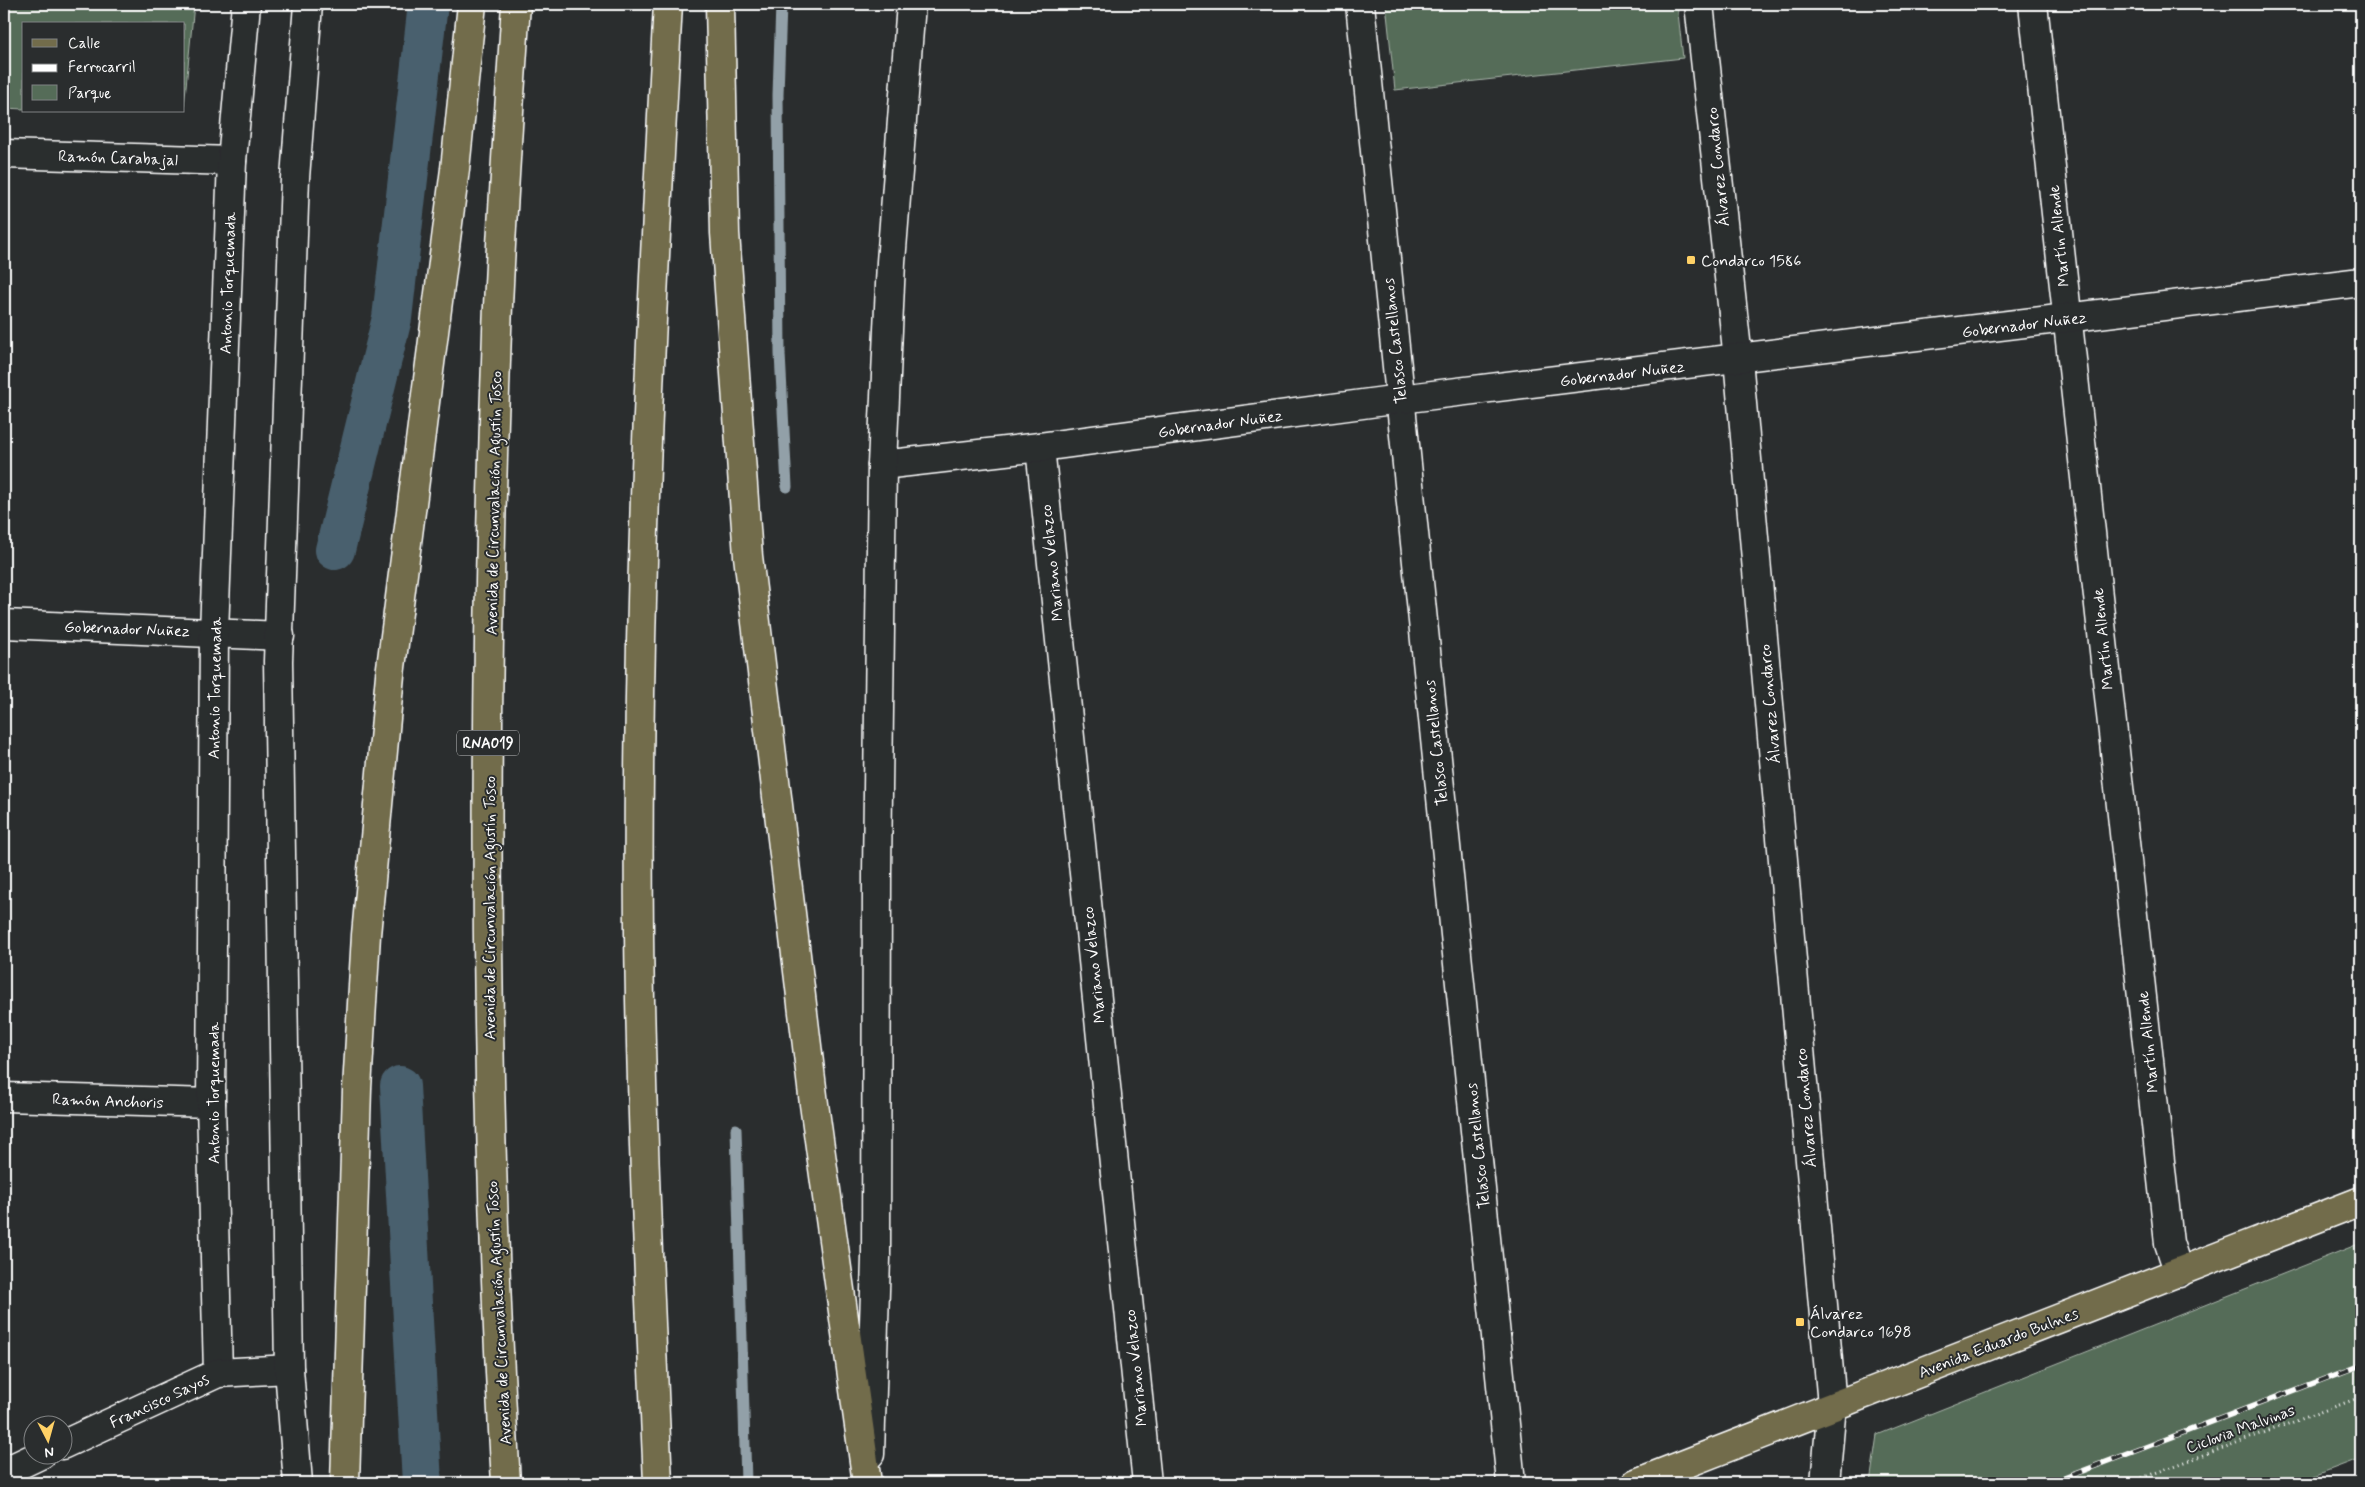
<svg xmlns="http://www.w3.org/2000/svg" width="2365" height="1487" viewBox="0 0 2365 1487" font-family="Mynerve,sans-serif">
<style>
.green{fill:#556c58;stroke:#aab6ac}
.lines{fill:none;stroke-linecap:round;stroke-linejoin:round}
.stream{stroke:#92a0a8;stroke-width:11}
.canal{stroke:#4a606e;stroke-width:40}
.minor-casing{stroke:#fff;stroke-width:31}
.major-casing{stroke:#fff;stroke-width:31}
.highway-casing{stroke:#fff;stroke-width:31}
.path{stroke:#fff;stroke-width:3;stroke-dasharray:1 4;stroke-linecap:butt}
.minor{stroke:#2a2d2e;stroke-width:28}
.major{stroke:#726c4b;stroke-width:28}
.highway{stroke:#726c4b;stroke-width:28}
.rail-casing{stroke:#fff;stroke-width:5.5}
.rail{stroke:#2a2d2e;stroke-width:4;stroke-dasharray:11;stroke-linecap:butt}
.poi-dot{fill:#ffd166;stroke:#2a2d2e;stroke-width:2}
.labels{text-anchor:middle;stroke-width:4;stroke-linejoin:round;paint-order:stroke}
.shield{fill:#2a2d2e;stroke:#bfc0c0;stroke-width:1}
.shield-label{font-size:15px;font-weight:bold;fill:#fff}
.street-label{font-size:16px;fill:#fff;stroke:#2a2d2e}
.poi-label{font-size:16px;fill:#fff;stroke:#2a2d2e;text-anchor:start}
</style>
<rect width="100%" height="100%" fill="#2a2d2e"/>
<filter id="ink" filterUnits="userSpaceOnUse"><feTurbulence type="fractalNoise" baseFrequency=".02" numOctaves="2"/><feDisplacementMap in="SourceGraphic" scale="10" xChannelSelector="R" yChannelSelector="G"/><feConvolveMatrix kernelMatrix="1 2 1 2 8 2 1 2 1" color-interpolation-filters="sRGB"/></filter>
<g filter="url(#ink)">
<g class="green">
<polygon points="4,4 194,4 184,107 184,24 24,24 24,109 4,108"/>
<polygon points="1386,4 1677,4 1683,58 1395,90"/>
<polygon points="2361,1243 2361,1458 2295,1483 1870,1483 1877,1435"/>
</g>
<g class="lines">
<g class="stream">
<polyline points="781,4 778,95 780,354 787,487"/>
<polyline points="736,1129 746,1483"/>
</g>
<g class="canal">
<polyline points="335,550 392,318 428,4"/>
<polyline points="400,1086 422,1483"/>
</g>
<defs>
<g id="minor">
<polyline points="1360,4 1511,1483"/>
<polyline points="1699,4 1738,359 1832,1405 1825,1483"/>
<polyline points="2033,4 2169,1243 2179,1273"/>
<polyline points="4,154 232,161"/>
<polyline points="1040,447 1147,1483"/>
<polyline points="882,465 1040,447 1400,399 2361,282"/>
<polyline points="4,624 280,636"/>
<polyline points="4,1097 211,1103"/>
<polyline points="218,1373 211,1103 214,632 232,161 246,4"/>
<polyline points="62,1445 218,1373 289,1369"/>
<polyline points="870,1454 876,1258 877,872 882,465 891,262 911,4"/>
<polyline points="4,1472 42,1454"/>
<polyline points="298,1483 289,1369 278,661 295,178 308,4"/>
</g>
<polyline id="major" points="1636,1483 2361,1201"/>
<g id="highway">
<polyline points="720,4 725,233 748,556 814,1104 867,1483"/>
<polyline points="345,1483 357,1089 366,935 390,675 455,169 472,4"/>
<path d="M506,1483C483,1100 483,715 497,331C501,222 509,113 516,4"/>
<path d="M658,1483C650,1300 641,1117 639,933C636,623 651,313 668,4"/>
</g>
</defs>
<use href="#minor" class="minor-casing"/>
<use href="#major" class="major-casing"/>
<use href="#highway" class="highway-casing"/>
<polyline class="path" points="2128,1483 2361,1397"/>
<use href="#minor" class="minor"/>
<use href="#major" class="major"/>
<use href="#highway" class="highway"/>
<defs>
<polyline id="rail" points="2051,1483 2361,1365"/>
</defs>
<use href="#rail" class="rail-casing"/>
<use href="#rail" class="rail"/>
</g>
</g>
<g class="poi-dot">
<rect x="1686" y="255" width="10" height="10" rx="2.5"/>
<rect x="1795" y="1317" width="10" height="10" rx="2.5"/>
</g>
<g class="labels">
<rect class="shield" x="457" y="730.5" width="62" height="25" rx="4"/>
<g class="shield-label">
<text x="488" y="748">RNA019</text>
</g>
<g class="street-label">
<text transform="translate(118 157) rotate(2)" y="6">Ramón Carabajal</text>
<text transform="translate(1717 167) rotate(-96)" y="6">Álvarez Condarco</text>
<text transform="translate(2058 236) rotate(-96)" y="6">Martín Allende</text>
<text transform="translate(227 283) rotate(-88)" y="6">Antonio Torquemada</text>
<text transform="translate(2024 324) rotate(-7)" y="6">Gobernador Nuñez</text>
<text transform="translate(1394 341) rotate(-96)" y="6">Telasco Castellanos</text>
<text transform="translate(1622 373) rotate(-7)" y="6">Gobernador Nuñez</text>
<text transform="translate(1220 423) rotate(-8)" y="6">Gobernador Nuñez</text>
<text transform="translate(493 503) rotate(-89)" y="6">Avenida de Circunvalación Agustín Tosco</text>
<text transform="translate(1051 563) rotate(-96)" y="6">Mariano Velazco</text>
<text transform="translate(127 628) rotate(2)" y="6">Gobernador Nuñez</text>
<text transform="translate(2102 639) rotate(-96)" y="6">Martín Allende</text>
<text transform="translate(214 688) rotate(-89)" y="6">Antonio Torquemada</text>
<text transform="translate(1769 704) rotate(-95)" y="6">Álvarez Condarco</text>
<text transform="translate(1435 743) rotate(-96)" y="6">Telasco Castellanos</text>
<text transform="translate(489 908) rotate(-90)" y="6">Avenida de Circunvalación Agustín Tosco</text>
<text transform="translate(1093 965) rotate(-96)" y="6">Mariano Velazco</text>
<text transform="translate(2147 1042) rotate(-96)" y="6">Martín Allende</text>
<text transform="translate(213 1093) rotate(-90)" y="6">Antonio Torquemada</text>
<text transform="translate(108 1100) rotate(2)" y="6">Ramón Anchoris</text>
<text transform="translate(1805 1108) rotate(-95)" y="6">Álvarez Condarco</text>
<text transform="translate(1477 1146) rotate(-96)" y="6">Telasco Castellanos</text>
<text transform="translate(498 1313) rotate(-93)" y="6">Avenida de Circunvalación Agustín Tosco</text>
<text transform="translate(1998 1342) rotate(-21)" y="6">Avenida Eduardo Bulnes</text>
<text transform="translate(1135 1368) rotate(-96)" y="6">Mariano Velazco</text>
<text transform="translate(159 1400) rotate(-25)" y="6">Francisco Sayos</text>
<text transform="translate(2240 1428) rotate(-20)" y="6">Ciclovia Malvinas</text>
</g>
<g class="poi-label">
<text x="1701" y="266">Condarco 1586</text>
<text x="1810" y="1319">Álvarez<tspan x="1810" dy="18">Condarco 1698</tspan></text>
</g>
</g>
<rect width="2365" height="1487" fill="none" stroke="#2a2d2e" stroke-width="20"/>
<rect x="10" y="10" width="2345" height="1467" fill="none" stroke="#fff" stroke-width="2" filter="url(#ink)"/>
<rect x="22" y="22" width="162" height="90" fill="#2a2d2e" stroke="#7f8182"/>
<rect x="32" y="39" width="25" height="8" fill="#726c4b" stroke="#7f8182"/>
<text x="68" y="48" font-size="15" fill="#ffffff">Calle</text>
<rect x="32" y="64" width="25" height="8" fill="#ffffff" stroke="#7f8182"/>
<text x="68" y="72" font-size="15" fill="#ffffff">Ferrocarril</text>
<rect x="32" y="85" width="25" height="15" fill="#556c58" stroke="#7f8182"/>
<text x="68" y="98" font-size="15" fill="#ffffff">Parque</text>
<g transform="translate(48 1440) rotate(174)"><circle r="24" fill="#2a2d2e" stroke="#7f8182"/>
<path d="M0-4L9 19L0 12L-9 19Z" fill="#ffd166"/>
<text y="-8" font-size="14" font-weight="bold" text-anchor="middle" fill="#ffffff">N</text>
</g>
</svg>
